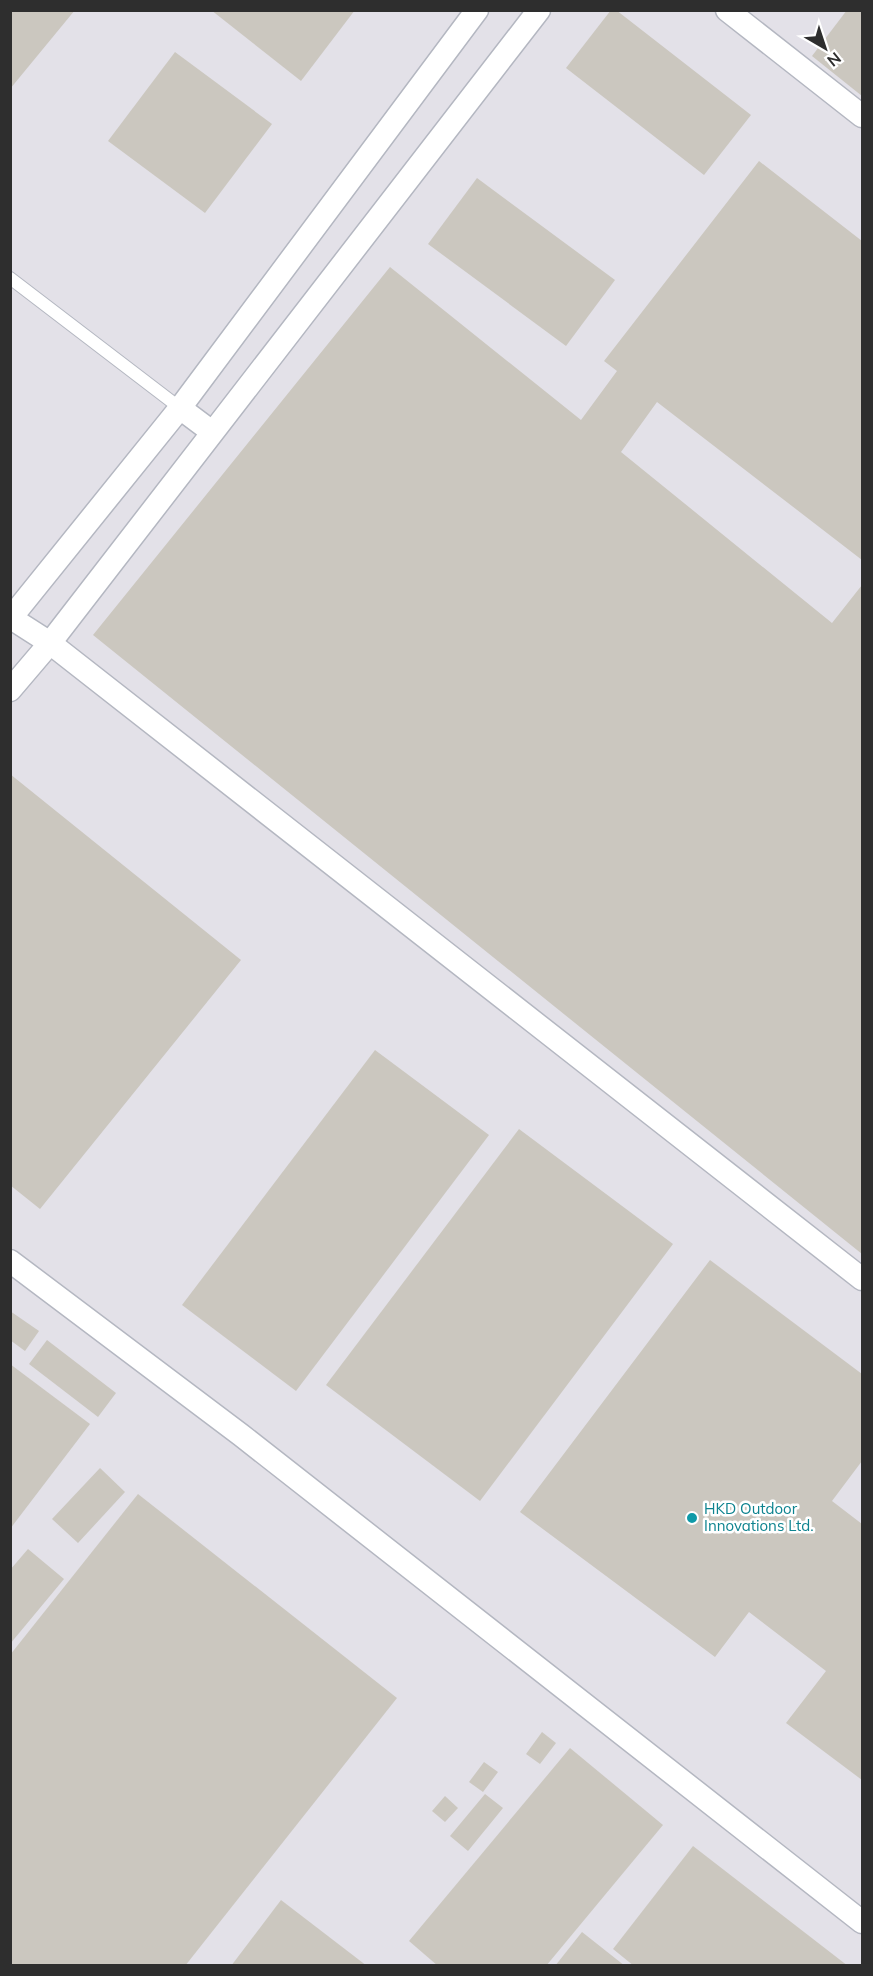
<svg xmlns="http://www.w3.org/2000/svg" width="873" height="1976" viewBox="0 0 873 1976" font-family="Mulish,sans-serif">
<style>
.industrial{fill:#e3e1e8}
.building{fill:#cbc7bf}
.lines{fill:none;stroke-linecap:round;stroke-linejoin:round}
.lane-casing{stroke:#b4b7c1;stroke-width:14}
.street-casing{stroke:#b4b7c1;stroke-width:25}
.lane{stroke:#fff;stroke-width:12}
.street{stroke:#fff;stroke-width:22}
.culture-dot{fill:#0f9aa8;stroke:#fff;stroke-width:2}
.labels{text-anchor:middle;stroke-width:5;stroke-linejoin:round;paint-order:stroke}
.culture-label{font-size:15px;fill:#0d838f;stroke:#fff;text-anchor:start}
</style>
<rect width="100%" height="100%" fill="#efe9e1"/>
<rect class="industrial" x="11" y="11" width="851" height="1954"/>
<g class="building">
<polygon points="10,10 75,10 10,89"/>
<polygon points="211,10 355,10 301,81"/>
<polygon points="611,10 616,10 751,115 704,175 566,68"/>
<polygon points="847,10 862,10 862,96 812,56"/>
<polygon points="175,52 272,124 205,213 108,141"/>
<polygon points="759,161 862,241 862,560 657,402 621,452 832,623 862,585 862,1254 93,635 390,267 581,420 617,371 604,361"/>
<polygon points="477,178 615,280 566,346 428,244"/>
<polygon points="10,774 241,960 40,1209 10,1185"/>
<polygon points="375,1050 489,1135 296,1391 182,1305"/>
<polygon points="519,1129 673,1244 480,1501 326,1385"/>
<polygon points="710,1260 862,1374 862,1461 832,1501 862,1524 862,1780 786,1723 826,1671 749,1612 715,1657 520,1512"/>
<polygon points="10,1311 39,1331 25,1351 10,1340"/>
<polygon points="47,1340 116,1393 98,1417 29,1364"/>
<polygon points="10,1364 90,1424 10,1529"/>
<polygon points="100,1468 125,1492 78,1543 52,1519"/>
<polygon points="138,1494 397,1698 185,1966 10,1966 10,1655"/>
<polygon points="28,1549 64,1579 10,1644 10,1570"/>
<polygon points="542,1732 556,1743 540,1764 526,1754"/>
<polygon points="570,1748 663,1825 546,1966 438,1966 409,1941"/>
<polygon points="484,1762 498,1772 483,1792 469,1782"/>
<polygon points="485,1794 503,1808 468,1851 450,1836"/>
<polygon points="445,1796 458,1808 445,1822 432,1811"/>
<polygon points="693,1846 848,1966 634,1966 613,1949"/>
<polygon points="281,1900 367,1966 231,1966"/>
<polygon points="582,1932 625,1966 555,1966"/>
</g>
<g class="lines">
<defs>
<polyline id="lane" points="10,278 180,408"/>
<g id="street">
<polyline points="727,10 862,116"/>
<polyline points="180,408 212,432"/>
<polyline points="11,618 50,643 862,1279"/>
<polyline points="10,619 180,408 477,10"/>
<polyline points="10,690 50,643 539,10"/>
<polyline points="10,1261 241,1435 862,1922"/>
</g>
</defs>
<use href="#lane" class="lane-casing"/>
<use href="#street" class="street-casing"/>
<use href="#lane" class="lane"/>
<use href="#street" class="street"/>
</g>
<circle class="culture-dot" cx="692" cy="1518" r="6"/>
<g class="labels">
<g class="culture-label">
<text x="704" y="1514">HKD Outdoor<tspan x="704" dy="17">Innovations Ltd.</tspan></text>
</g>
</g>
<rect width="873" height="1976" fill="none" stroke="#2e2e2e" stroke-width="24"/>
<g transform="translate(825 48) rotate(141)" stroke="#ffffff" stroke-width="4.5" paint-order="stroke">
<path d="M0-4.5L10 22L0 15L-10 22Z" fill="#2e2e2e"/>
<text y="-9" font-size="16" font-weight="bold" text-anchor="middle" fill="#2e2e2e">N</text>
</g>
</svg>
